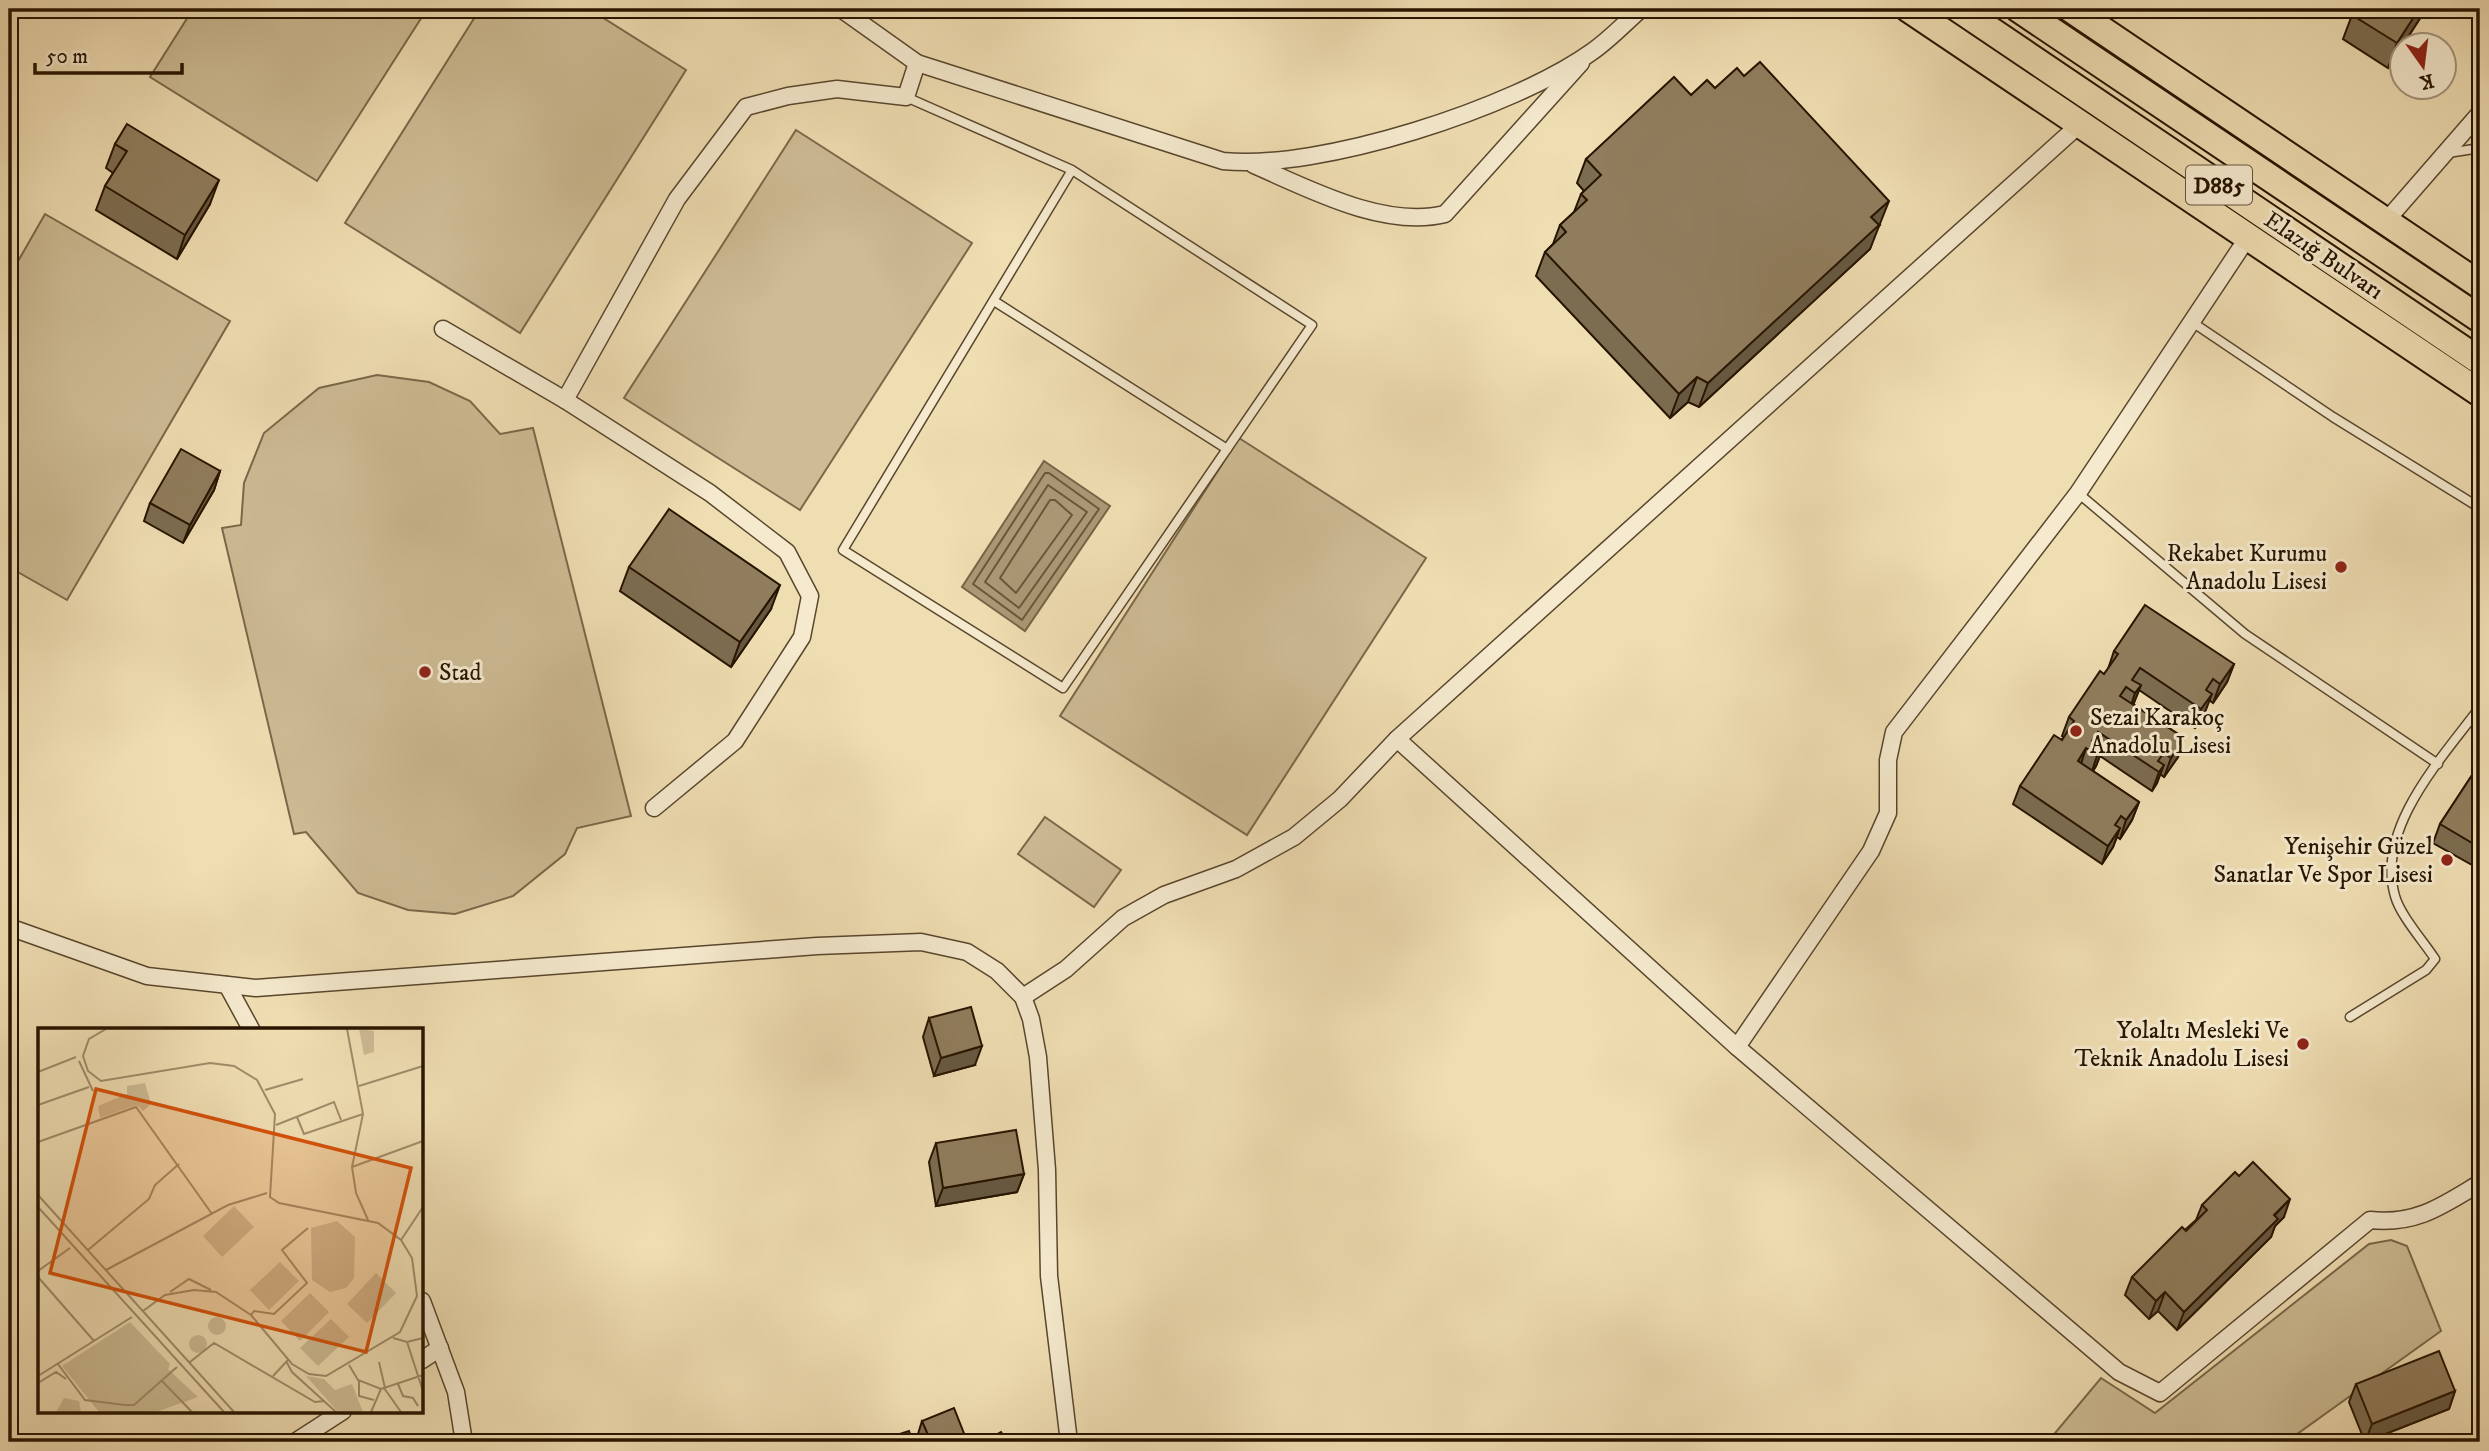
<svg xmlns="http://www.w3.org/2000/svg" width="2489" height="1451" viewBox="0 0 2489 1451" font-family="'IM FELL DW Pica',serif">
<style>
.green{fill:#cebc95;stroke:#7a684a;stroke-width:2}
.water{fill:#ac9976;stroke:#776447;stroke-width:2}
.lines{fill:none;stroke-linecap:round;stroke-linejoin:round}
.shore{stroke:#6a563b;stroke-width:2}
.service-casing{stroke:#59462d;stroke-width:11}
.minor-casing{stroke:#59462d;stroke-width:19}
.trunk-casing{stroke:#271400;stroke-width:30}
.service{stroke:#f5eace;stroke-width:8}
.minor{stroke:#f5eace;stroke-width:16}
.trunk{stroke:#f0deb3;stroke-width:26}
.wall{fill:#7c6c50;stroke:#271400;stroke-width:2}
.shaded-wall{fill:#655841;stroke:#271400;stroke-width:2}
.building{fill:#907d5d;stroke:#271400;stroke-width:2}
.poi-dot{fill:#8f2418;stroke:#f5eace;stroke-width:2.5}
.labels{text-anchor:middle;stroke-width:6;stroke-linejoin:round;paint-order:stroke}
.shield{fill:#f5eace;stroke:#65543e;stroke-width:2}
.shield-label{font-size:23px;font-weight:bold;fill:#271400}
.street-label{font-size:24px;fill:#271400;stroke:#f5eace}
.poi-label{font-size:24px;fill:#271400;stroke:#f5eace;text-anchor:end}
.inset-road{fill:none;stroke:#a08d6b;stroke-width:2}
.view{fill:#d5520b;fill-opacity:0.15;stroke:#d5520b;stroke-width:3.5}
.inset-edge{fill:none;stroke:#271400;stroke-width:3.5}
</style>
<rect width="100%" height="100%" fill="#f0deb3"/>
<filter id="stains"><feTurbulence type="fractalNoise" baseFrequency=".00286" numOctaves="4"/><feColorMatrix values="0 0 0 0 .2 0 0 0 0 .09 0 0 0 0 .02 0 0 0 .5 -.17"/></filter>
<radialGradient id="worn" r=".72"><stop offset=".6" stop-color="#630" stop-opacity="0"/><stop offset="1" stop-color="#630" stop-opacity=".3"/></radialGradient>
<g class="green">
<polygon points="193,9 427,9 317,181 150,77"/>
<polygon points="480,9 589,9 686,70 520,333 345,223"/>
<polygon points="796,130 972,243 800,510 624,398"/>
<polygon points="45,214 230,321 67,600 9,567 9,277"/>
<polygon points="377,375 429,382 470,401 500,434 533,428 631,816 577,828 565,854 513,896 455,914 408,910 358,893 306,832 294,834 222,528 241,525 244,483 264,433 319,388"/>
<polygon points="1239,438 1426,558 1247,835 1060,716"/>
<polygon points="1045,817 1121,870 1094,907 1018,854"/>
<polygon points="2391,1240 2407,1246 2441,1331 2286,1442 2052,1442 2050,1439 2101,1378 2155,1413 2369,1244"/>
</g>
<polygon class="water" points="1044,461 1110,506 1025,631 962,587"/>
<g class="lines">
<g class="shore">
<polygon points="1045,473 1049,473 1099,509 1022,620 973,584"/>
<polygon points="1048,485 1087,512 1019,608 985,582"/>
<polygon points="1050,500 1055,500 1072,515 1016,593 1000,578"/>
</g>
<defs>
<g id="service">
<polyline points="906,97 1072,170 1312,325 1063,688 843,550 1072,170"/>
<polyline points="2448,153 2480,148"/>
<polyline points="994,301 1227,449"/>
<polyline points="2192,322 2333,417 2480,508"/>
<polyline points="2078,493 2245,634 2438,764"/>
<path d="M2350,1017L2426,970L2435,959C2424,942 2400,915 2395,896C2375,828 2443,757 2480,707"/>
</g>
<g id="minor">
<polyline points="841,9 917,63"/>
<path d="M1254,165C1309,189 1384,229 1445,214L1581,63"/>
<polyline points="2386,221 2480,113"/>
<polyline points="443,329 565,400"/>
<path d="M1397,739L1737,1047L2119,1372L2160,1393L2370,1220C2416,1225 2442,1206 2480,1183"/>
<path d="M654,808L735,741L802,637L810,596L787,552L710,493L565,400L677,199L746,107L788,96L837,89L906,97L917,63L1223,161C1319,171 1514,108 1593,51C1610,39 1625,23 1641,9"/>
<polyline points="9,927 147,976 256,988 817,946 921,942 967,952 997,971 1023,997 1031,1019 1038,1057 1047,1170 1049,1276 1069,1442"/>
<polyline points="227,985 251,1029"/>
<polyline points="1023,997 1066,969 1123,918 1164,895 1236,869 1294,837 1340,799 1397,739 2080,124"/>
<polyline points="1737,1047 1871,851 1888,813 1888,760 1894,732 2078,493 2248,237"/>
<polyline points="422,1301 456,1392 464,1442"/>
<polyline points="422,1360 440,1348"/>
<polyline points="295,1442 343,1411"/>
</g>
<g id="trunk">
<polyline points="1909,9 2480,393"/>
<polyline points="1959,9 2480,361"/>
<polyline points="2019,9 2480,319"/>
<polyline points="2071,9 2480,285"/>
</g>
</defs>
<use href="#service" class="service-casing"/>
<use href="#minor" class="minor-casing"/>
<use href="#trunk" class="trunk-casing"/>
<use href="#service" class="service"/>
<use href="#minor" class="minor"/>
<use href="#trunk" class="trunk"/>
</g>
<g class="wall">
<polygon points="2356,9 2426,9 2388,68 2343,39 2352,15"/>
<polygon points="1715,88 1880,225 1878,227 1870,249 1699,407 1688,402 1670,418 1536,276 1545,252 1553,244 1560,225 1574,212 1581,194 1584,191 1577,183 1586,159 1691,95"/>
<polygon points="115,144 210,204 177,259 96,210 105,186 113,173 106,168"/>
<polygon points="220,471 214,490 183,543 144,521 150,503"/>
<polygon points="629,567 771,609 731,667 620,591"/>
<polygon points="2114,651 2234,664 2227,682 2213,703 2209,700 2205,712 2195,728 2139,690 2133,704 2184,738 2178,757 2164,777 2160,774 2157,783 2152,791 2100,756 2096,766 2093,771 2139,802 2132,820 2120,839 2117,837 2113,847 2102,864 2013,804 2020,786 2064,737 2062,736 2069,717 2104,674 2108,669"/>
<polygon points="2480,763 2480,853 2472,865 2433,843 2440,824"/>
<polygon points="929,1018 975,1065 934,1076 923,1037"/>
<polygon points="936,1143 1024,1174 1017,1192 936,1206 929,1162"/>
<polygon points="2239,1176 2284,1217 2275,1226 2271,1237 2177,1330 2158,1311 2149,1319 2125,1295 2132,1277 2196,1220 2202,1205"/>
<polygon points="2356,1384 2455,1391 2449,1409 2365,1442 2349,1402"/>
<polygon points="922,1421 967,1442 921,1442 918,1434"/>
</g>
<g class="shaded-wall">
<polygon points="2419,9 2426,9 2388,68 2397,43"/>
<polygon points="219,180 210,204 177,259 185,235"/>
<polygon points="1889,201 1870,249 1699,407 1708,383 1871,217"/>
<polygon points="1697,377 1688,402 1670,418 1679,394"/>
<polygon points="220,471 214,490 183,543 190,525"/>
<polygon points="780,585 771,609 731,667 740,642"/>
<polygon points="2234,664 2227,682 2213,703 2220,684"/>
<polygon points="2141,685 2134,703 2129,712 2135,693"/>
<polygon points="2212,694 2205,712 2195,728 2201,709"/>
<polygon points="2184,738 2178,757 2164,777 2171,758"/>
<polygon points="2086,748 2080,767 2078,761"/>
<polygon points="2103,748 2096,766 2091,774 2097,756"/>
<polygon points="2164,765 2157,783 2152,791 2159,772"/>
<polygon points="2139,802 2132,820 2120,839 2126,820"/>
<polygon points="2120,828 2113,847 2102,864 2108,846"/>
<polygon points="2480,845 2480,853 2472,865 2479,847"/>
<polygon points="982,1046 975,1065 934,1076 941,1058"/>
<polygon points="1024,1174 1017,1192 936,1206 943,1188"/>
<polygon points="2290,1199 2284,1217 2275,1226 2271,1237 2177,1330 2184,1312"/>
<polygon points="2165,1292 2158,1311 2149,1319 2156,1301"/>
<polygon points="2455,1391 2449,1409 2365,1442 2372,1424"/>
</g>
<g class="building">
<polygon points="2356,9 2419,9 2397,43 2352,15"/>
<polygon points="1760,62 1889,201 1871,217 1879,225 1708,383 1697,377 1679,394 1545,252 1566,232 1560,225 1587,200 1581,194 1601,175 1586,159 1674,77 1691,95 1707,80 1715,88 1737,68 1744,76"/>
<polygon points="127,124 219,180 185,235 105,186 127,151 115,144"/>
<polygon points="181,449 220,471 190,525 150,503"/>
<polygon points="669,509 780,585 740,642 629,567"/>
<polygon points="2145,605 2234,664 2220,684 2213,679 2206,690 2212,694 2201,709 2140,668 2132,680 2141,685 2135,693 2126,687 2120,696 2184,738 2171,758 2164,753 2158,761 2164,765 2159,772 2098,732 2092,741 2103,748 2097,756 2086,748 2078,761 2139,802 2126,820 2121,816 2115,825 2120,828 2108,846 2020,786 2054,735 2062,740 2074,721 2069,717 2100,671 2104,674 2118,654 2114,651"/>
<polygon points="2480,763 2480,845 2479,847 2440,824"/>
<polygon points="971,1007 982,1046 941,1058 929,1018"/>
<polygon points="1016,1130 1024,1174 943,1188 936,1143"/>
<polygon points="2253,1162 2290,1199 2274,1215 2278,1219 2184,1312 2165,1292 2156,1301 2132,1277 2182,1227 2186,1231 2207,1210 2202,1205 2235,1172 2239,1176"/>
<polygon points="2439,1351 2455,1391 2372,1424 2356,1384"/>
<polygon points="954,1408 967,1441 965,1442 931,1442 922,1421"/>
<polygon points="909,1431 913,1442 875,1442"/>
<polygon points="1001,1432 1007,1442 983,1442"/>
</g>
<g class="poi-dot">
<circle cx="2341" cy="567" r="7"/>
<circle cx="425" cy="672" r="7"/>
<circle cx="2076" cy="731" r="7"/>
<circle cx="2447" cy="860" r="7"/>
<circle cx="2303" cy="1044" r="7"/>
</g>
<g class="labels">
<rect class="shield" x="2186" y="165.5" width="66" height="39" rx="5"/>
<g class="shield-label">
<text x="2219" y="193">D885</text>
</g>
<g class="street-label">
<text transform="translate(2324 255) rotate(34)" y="8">Elazığ Bulvarı</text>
</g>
<g class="poi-label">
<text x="2327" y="561">Rekabet Kurumu<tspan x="2327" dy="28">Anadolu Lisesi</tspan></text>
<text x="439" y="680" text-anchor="start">Stad</text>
<text x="2090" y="725" text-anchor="start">Sezai Karakoç<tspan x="2090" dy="28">Anadolu Lisesi</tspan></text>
<text x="2433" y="854">Yenişehir Güzel<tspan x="2433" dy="28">Sanatlar Ve Spor Lisesi</tspan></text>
<text x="2289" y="1038">Yolaltı Mesleki Ve<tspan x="2289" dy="28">Teknik Anadolu Lisesi</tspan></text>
</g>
</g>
<g transform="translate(38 1028)">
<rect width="385" height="385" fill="#f0deb3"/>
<path d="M321,1L336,3V24L326,27ZM107,55L113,76L105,83L99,77L62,90L60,78L89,66V58ZM196,178L216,199L184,229L165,208ZM299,193L317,209L316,250L308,260L292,264L274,252L273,200ZM242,234L261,253L231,282L212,262ZM338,245L358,265L329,295L309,276ZM272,265L291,284L262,313L243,293ZM170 298a9 9 0 1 1 18 0a9 9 0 1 1-18 0ZM293,291L311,309L280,338L262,320ZM92,294L132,336L130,341L160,369L118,384H61L24,338ZM151 316a9 9 0 1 1 18 0a9 9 0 1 1-18 0ZM268,348L286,351L297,362L314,356L325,384H300ZM26,370L41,373L43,384H18Z" fill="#cebc95"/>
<path class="inset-road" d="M68,1L51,11L45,28L50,43L63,53L172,35L196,38L219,52L237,86L232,169L241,175L340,195L363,212L374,230L379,268L362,304L288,348L271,346L254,336L213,287M309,1L325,86L314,139L318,165L330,192M41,33L55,63M0,44L38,29M321,58L385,38M227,62L265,51M0,77L51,59M259,89L266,106L325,86M238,97L296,74L303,92M0,114L98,79L174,186M314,139L385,113M0,167L196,384M0,179L186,384M363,212L385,179M50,222L111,171L117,157L141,136M68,242L190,177L229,165M0,243L32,220M0,249L56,313M132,264L151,251L173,262M105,283L127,267L156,262L178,264L213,287L216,283L236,286L269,255L244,222L270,200M355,310L369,314L385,310M369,314L385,363M248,333L254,344L298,384M152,334L176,315L277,374L287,373M341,334L347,360M20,336L47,372L87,377H96L139,339M311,337L320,352L343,361L385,347M0,348L94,289M235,348L250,332M124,353L154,384M321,353V368L336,372M0,355L18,344L28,351M360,356L365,368L375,370L380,378M346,360L363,384M333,384L343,361"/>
<path class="view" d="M58,61L373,140L328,324L12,245Z"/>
<rect width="385" height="385" class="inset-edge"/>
</g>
<rect width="2489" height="1451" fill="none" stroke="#f0deb3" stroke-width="35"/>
<rect x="10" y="10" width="2468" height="1430" fill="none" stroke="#271400" stroke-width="3.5"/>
<rect x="18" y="18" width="2454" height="1416" fill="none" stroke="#271400" stroke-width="2"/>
<g transform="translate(2423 66) rotate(166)"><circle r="33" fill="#f5eace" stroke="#a3947c" stroke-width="2"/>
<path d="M0-5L12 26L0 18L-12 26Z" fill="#8f2418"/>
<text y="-10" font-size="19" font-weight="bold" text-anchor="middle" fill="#271400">K</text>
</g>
<path d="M35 63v10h147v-10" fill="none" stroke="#271400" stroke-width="3.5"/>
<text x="46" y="63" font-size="21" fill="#271400" stroke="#f5eace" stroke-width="5" paint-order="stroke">50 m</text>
<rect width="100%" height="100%" filter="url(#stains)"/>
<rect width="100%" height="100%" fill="url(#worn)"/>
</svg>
